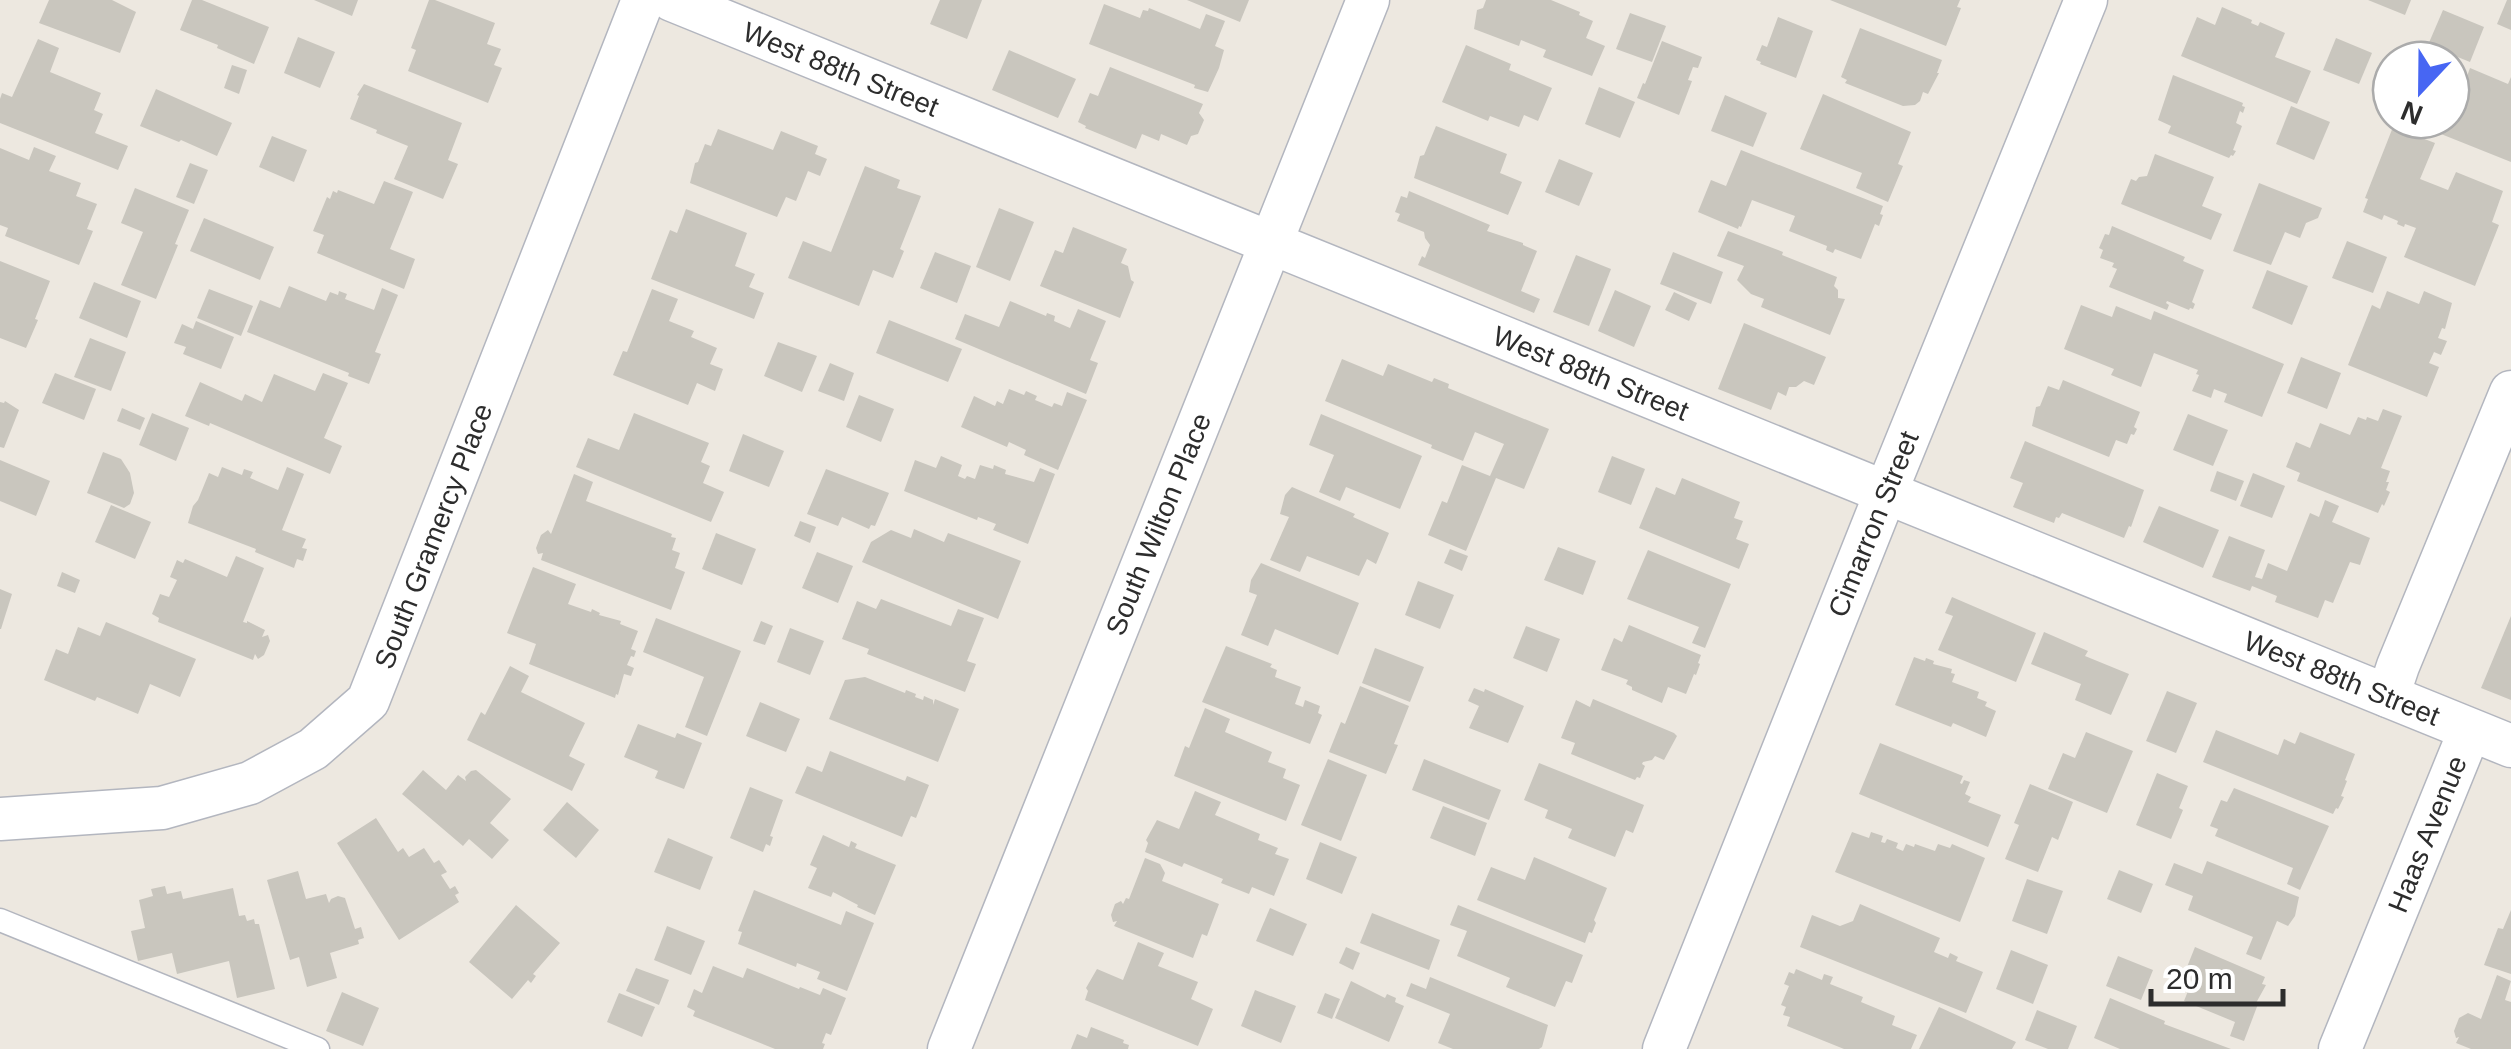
<svg xmlns="http://www.w3.org/2000/svg" width="2511" height="1049" viewBox="0 0 2511 1049" font-family="Helvetica,sans-serif">
<style>
.building{fill:#c9c6be}
.lines{fill:none;stroke-linecap:round;stroke-linejoin:round}
.service-casing{stroke:#b3b6bf;stroke-width:25}
.minor-casing{stroke:#b3b6bf;stroke-width:45}
.service{stroke:#fff;stroke-width:22}
.minor{stroke:#fff;stroke-width:42}
.labels{text-anchor:middle;stroke-width:8;stroke-linejoin:round;paint-order:stroke}
.street-label{font-size:28px;fill:#2d2d2d;stroke:#fff}
</style>
<rect width="100%" height="100%" fill="#ede8e0"/>
<g class="building">
<polygon points="49,0 112,0 136,12 120,53 39,23"/>
<polygon points="192,0 202,0 269,27 254,64 217,48 218,45 180,30"/>
<polygon points="314,0 358,0 352,16"/>
<polygon points="429,0 435,0 495,23 487,44 501,49 494,65 502,68 488,103 408,71 416,50 411,48"/>
<polygon points="940,0 982,0 967,39 930,24"/>
<polygon points="1187,0 1249,0 1240,22"/>
<polygon points="1486,0 1551,0 1580,12 1579,15 1593,21 1586,38 1605,46 1592,76 1543,57 1546,50 1521,40 1519,46 1474,29 1477,10 1483,8"/>
<polygon points="1830,0 1960,0 1957,7 1961,8 1946,46"/>
<polygon points="2368,0 2411,0 2405,15"/>
<polygon points="2507,0 2511,0 2511,30 2497,24"/>
<polygon points="1104,4 1140,18 1143,10 1148,11 1149,8 1200,29 1206,14 1225,21 1215,46 1224,50 1219,68 1208,92 1194,88 1195,85 1089,44"/>
<polygon points="2222,7 2252,20 2251,23 2258,26 2260,22 2285,33 2275,57 2311,71 2297,104 2181,56 2197,17 2215,25"/>
<polygon points="2443,10 2484,27 2470,62 2428,45"/>
<polygon points="1630,13 1666,26 1652,62 1616,49"/>
<polygon points="1778,17 1813,31 1796,78 1760,64 1761,62 1756,60 1762,45 1767,47"/>
<polygon points="1860,28 1942,60 1937,73 1939,73 1928,94 1923,92 1920,101 1915,105 1903,106 1845,83 1847,80 1841,77"/>
<polygon points="298,37 335,52 320,88 284,73"/>
<polygon points="2336,38 2372,53 2359,84 2323,70"/>
<polygon points="38,39 59,48 50,72 101,93 94,110 103,114 95,133 128,146 118,170 0,123 0,99 2,93 12,97"/>
<polygon points="1662,41 1702,57 1698,68 1693,67 1688,80 1692,81 1679,115 1637,98 1643,83 1645,84"/>
<polygon points="1466,45 1511,64 1509,70 1552,88 1538,121 1524,115 1519,127 1490,116 1488,121 1442,102"/>
<polygon points="1009,50 1076,79 1058,118 992,90"/>
<polygon points="232,65 247,70 239,94 224,88"/>
<polygon points="1110,67 1203,104 1199,113 1204,120 1198,134 1191,136 1187,145 1161,134 1159,141 1142,134 1136,149 1085,128 1086,126 1078,122 1090,93 1098,96"/>
<polygon points="2470,68 2508,84 2511,77 2511,162 2421,126 2424,120 2451,120 2451,85 2462,90"/>
<polygon points="2173,75 2243,103 2242,106 2245,107 2243,113 2240,111 2236,123 2242,126 2233,150 2236,151 2233,156 2231,155 2229,158 2168,133 2171,126 2158,120"/>
<polygon points="364,84 462,123 448,160 458,164 443,199 394,179 408,146 376,133 377,130 350,119 359,96 357,95"/>
<polygon points="1599,87 1635,102 1620,138 1585,124"/>
<polygon points="156,89 232,123 217,156 181,140 179,142 140,126"/>
<polygon points="1823,94 1911,132 1898,164 1903,166 1888,202 1856,188 1862,173 1800,149"/>
<polygon points="1725,95 1767,113 1753,147 1711,131"/>
<polygon points="2291,106 2330,122 2314,160 2276,144"/>
<polygon points="1436,126 1507,154 1500,173 1522,182 1508,215 1414,178 1420,156 1424,155"/>
<polygon points="2393,127 2435,143 2420,179 2448,190 2456,172 2503,191 2492,222 2499,225 2475,286 2404,257 2416,228 2405,224 2404,227 2397,224 2398,221 2384,215 2382,220 2363,212 2368,199 2365,198"/>
<polygon points="718,129 773,150 781,131 818,146 815,154 827,159 820,176 808,171 796,201 786,197 777,217 690,183 695,163 698,162 705,144 711,146"/>
<polygon points="272,136 307,150 294,182 259,167"/>
<polygon points="34,147 56,156 49,171 81,183 76,196 97,204 87,229 93,231 79,265 5,236 8,228 0,225 0,148 29,160"/>
<polygon points="1741,150 1883,206 1880,214 1883,215 1879,226 1875,224 1861,259 1835,249 1833,253 1826,250 1827,246 1789,231 1795,216 1752,200 1741,227 1739,226 1738,229 1698,212 1711,180 1726,186"/>
<polygon points="2155,154 2214,177 2202,206 2222,214 2211,240 2121,204 2131,179 2136,181 2139,177 2147,176"/>
<polygon points="1559,159 1593,173 1579,206 1545,192"/>
<polygon points="190,163 208,170 194,204 176,197"/>
<polygon points="865,166 900,180 897,188 921,196 900,249 904,251 893,278 873,270 859,306 788,278 803,241 831,252"/>
<polygon points="384,181 413,192 390,249 415,259 404,289 317,253 324,235 313,231 327,197 330,199 333,191 337,193 338,190 374,204"/>
<polygon points="2259,183 2322,208 2318,218 2306,223 2300,238 2285,232 2271,265 2233,251"/>
<polygon points="135,188 189,210 175,244 178,245 156,299 121,285 143,232 121,223"/>
<polygon points="1409,191 1490,225 1487,231 1523,243 1523,245 1537,251 1521,291 1540,299 1534,313 1418,265 1422,256 1425,258 1430,245 1425,238 1424,232 1397,221 1400,214 1395,212 1401,196 1407,198"/>
<polygon points="999,208 1034,222 1010,281 976,267"/>
<polygon points="686,209 747,233 735,266 755,274 749,287 764,293 754,319 651,279 670,230 677,233"/>
<polygon points="204,218 274,247 260,280 190,251"/>
<polygon points="2112,226 2185,257 2183,261 2204,270 2192,302 2195,304 2193,309 2190,308 2189,310 2167,301 2166,303 2169,305 2167,310 2109,287 2117,269 2112,267 2114,263 2100,258 2103,250 2099,248 2105,234 2109,235"/>
<polygon points="1073,227 1127,249 1121,263 1128,266 1131,280 1134,282 1120,318 1040,286 1055,250 1063,253"/>
<polygon points="1728,231 1783,252 1782,255 1837,277 1834,286 1838,290 1838,298 1845,299 1830,335 1761,307 1764,299 1751,294 1737,280 1744,266 1717,256"/>
<polygon points="2347,241 2387,257 2373,293 2332,278"/>
<polygon points="935,252 971,266 957,303 920,288"/>
<polygon points="1673,252 1723,272 1711,304 1660,284"/>
<polygon points="1576,255 1611,269 1589,326 1553,312"/>
<polygon points="0,261 50,281 35,319 38,320 26,348 0,338"/>
<polygon points="2267,270 2308,286 2292,325 2252,308"/>
<polygon points="94,282 141,301 127,338 79,318"/>
<polygon points="289,286 326,301 330,292 338,295 339,291 347,294 345,299 374,310 382,288 398,295 375,352 381,354 369,384 348,376 349,373 247,332 260,300 280,308"/>
<polygon points="209,289 253,306 241,336 197,318"/>
<polygon points="652,289 678,299 669,321 694,331 691,337 717,348 710,364 723,369 715,391 697,383 688,405 613,375 623,351 627,352"/>
<polygon points="1615,290 1651,306 1634,347 1598,331"/>
<polygon points="2387,291 2419,304 2424,291 2452,303 2445,329 2442,328 2438,338 2447,341 2441,355 2434,352 2429,363 2439,367 2427,397 2348,365 2372,305 2380,309"/>
<polygon points="1674,292 1697,303 1689,321 1665,310"/>
<polygon points="1010,301 1046,316 1047,313 1055,316 1054,321 1070,328 1078,309 1106,321 1090,360 1098,363 1086,394 955,339 965,314 999,327"/>
<polygon points="2081,305 2112,317 2116,306 2151,320 2154,311 2284,364 2262,417 2224,402 2227,394 2214,389 2211,398 2192,391 2199,375 2196,374 2198,370 2154,353 2141,387 2111,375 2114,369 2064,349"/>
<polygon points="889,320 962,349 948,382 876,353"/>
<polygon points="196,321 234,337 221,369 183,354 186,347 174,343 182,324 193,329"/>
<polygon points="1744,323 1826,357 1814,385 1804,381 1796,387 1789,387 1786,396 1778,392 1771,410 1718,389"/>
<polygon points="90,338 126,352 111,391 74,377"/>
<polygon points="778,342 817,356 802,392 764,376"/>
<polygon points="2301,357 2341,373 2327,409 2287,393"/>
<polygon points="1342,359 1383,376 1388,364 1432,382 1434,378 1449,384 1448,388 1549,429 1524,489 1496,478 1466,551 1428,535 1442,501 1447,503 1462,465 1490,476 1504,444 1475,432 1463,461 1431,448 1432,445 1325,401"/>
<polygon points="830,363 854,373 844,401 818,391"/>
<polygon points="55,373 96,389 84,420 42,403"/>
<polygon points="323,373 348,383 324,438 342,446 330,474 210,423 209,426 185,416 200,382 242,401 245,394 262,402 274,374 315,391"/>
<polygon points="2063,380 2140,412 2134,427 2137,429 2134,435 2131,434 2127,444 2116,440 2109,457 2032,426 2036,407 2040,406 2048,386 2059,390"/>
<polygon points="1009,389 1024,395 1026,391 1037,396 1035,400 1052,407 1054,403 1062,406 1067,392 1087,400 1058,470 1024,455 1026,450 1009,442 1007,447 961,427 974,396 995,406 997,401 1003,404"/>
<polygon points="859,395 894,409 881,442 846,427"/>
<polygon points="5,401 19,410 4,448 0,447 0,402 4,403"/>
<polygon points="122,408 145,418 140,430 117,421"/>
<polygon points="2383,409 2402,416 2381,468 2390,471 2386,482 2389,482 2386,490 2390,492 2384,506 2382,504 2378,513 2297,481 2300,473 2286,467 2296,442 2310,448 2320,423 2350,435 2358,417 2366,420 2367,417 2378,421"/>
<polygon points="152,413 189,428 176,461 139,445"/>
<polygon points="634,413 709,443 701,462 710,466 703,483 724,492 711,522 576,467 588,438 619,450"/>
<polygon points="1321,414 1422,456 1400,509 1346,487 1340,501 1319,492 1334,455 1309,445"/>
<polygon points="2188,414 2228,430 2213,466 2173,450"/>
<polygon points="743,434 784,451 769,487 729,471"/>
<polygon points="2025,441 2144,490 2131,527 2129,526 2124,538 2062,513 2059,518 2056,517 2054,523 2013,507 2023,483 2010,478"/>
<polygon points="103,452 121,459 130,473 134,493 130,504 124,508 87,493"/>
<polygon points="941,456 962,465 958,476 965,479 967,476 975,479 980,465 993,469 994,465 1006,470 1005,474 1034,482 1040,468 1055,474 1028,544 993,530 996,524 978,517 977,520 904,491 915,460 936,468"/>
<polygon points="1612,456 1645,469 1631,505 1598,492"/>
<polygon points="0,460 50,481 36,516 0,501"/>
<polygon points="222,467 242,475 244,469 253,472 250,478 278,490 287,467 304,474 282,530 306,539 302,548 307,549 303,561 297,559 294,568 255,552 256,549 188,523 193,506 198,500 209,473 218,477"/>
<polygon points="826,469 889,493 875,526 871,525 869,529 842,517 838,526 807,514"/>
<polygon points="2217,471 2244,481 2236,501 2210,491"/>
<polygon points="2253,473 2285,486 2272,518 2240,506"/>
<polygon points="574,474 593,482 586,501 672,534 671,537 676,538 672,550 680,553 675,568 685,572 671,610 541,560 543,553 538,554 536,548 541,535 548,530 551,534"/>
<polygon points="1682,478 1740,502 1734,518 1743,521 1736,539 1749,544 1739,569 1639,528 1656,487 1675,495"/>
<polygon points="1292,487 1355,514 1353,517 1389,533 1376,564 1367,559 1359,576 1307,556 1300,572 1270,560 1289,517 1280,514 1285,495"/>
<polygon points="2325,500 2339,506 2332,522 2370,538 2360,565 2350,562 2333,603 2325,600 2318,618 2275,602 2277,596 2252,586 2250,591 2212,577 2229,536 2265,550 2255,577 2262,579 2268,563 2287,571 2310,513 2319,517"/>
<polygon points="111,505 151,522 135,559 95,542"/>
<polygon points="2159,506 2219,530 2203,568 2143,542"/>
<polygon points="800,521 816,527 810,543 794,536"/>
<polygon points="914,529 944,542 948,533 1021,561 998,619 862,562 871,542 891,530 911,538"/>
<polygon points="716,533 756,549 742,585 702,569"/>
<polygon points="1558,547 1596,561 1583,595 1544,580"/>
<polygon points="1450,549 1468,556 1462,571 1444,563"/>
<polygon points="1648,550 1731,584 1705,648 1692,643 1699,627 1627,599"/>
<polygon points="817,552 853,566 838,603 802,588"/>
<polygon points="236,556 264,568 243,622 247,623 247,621 265,630 262,637 268,635 270,641 264,655 258,659 255,654 253,660 158,622 159,618 152,614 160,594 169,597 177,580 170,577 177,560 183,563 185,559 227,577"/>
<polygon points="1261,563 1359,603 1338,655 1275,629 1268,646 1241,635 1257,595 1249,592 1251,580"/>
<polygon points="533,567 576,584 568,604 591,612 592,609 600,613 599,615 621,621 620,624 638,631 631,649 636,651 634,657 631,656 627,665 634,668 631,676 624,674 618,695 616,694 615,698 529,664 536,644 507,633"/>
<polygon points="62,572 80,580 75,593 57,586"/>
<polygon points="1418,581 1454,595 1440,629 1405,615"/>
<polygon points="0,589 12,594 1,629 0,629"/>
<polygon points="1952,597 2036,633 2016,682 1938,650 1953,616 1945,613"/>
<polygon points="881,599 951,626 958,609 984,618 967,661 976,664 965,692 867,654 869,649 842,639 857,601 876,609"/>
<polygon points="2511,616 2511,700 2481,688"/>
<polygon points="656,618 741,651 707,736 685,727 704,677 643,652"/>
<polygon points="761,621 773,626 765,645 753,641"/>
<polygon points="106,622 196,659 180,697 150,684 138,714 97,697 95,701 44,680 56,649 68,654 78,627 100,636"/>
<polygon points="1629,625 1701,655 1698,663 1700,664 1696,675 1694,674 1686,694 1668,687 1662,703 1632,690 1632,687 1626,684 1628,680 1601,670 1614,638 1622,642"/>
<polygon points="1526,626 1560,639 1547,672 1513,658"/>
<polygon points="790,628 824,641 810,675 777,662"/>
<polygon points="2044,632 2088,651 2085,656 2129,674 2111,715 2075,700 2081,684 2031,664"/>
<polygon points="1226,646 1272,664 1270,667 1277,670 1275,677 1301,687 1295,704 1303,707 1305,700 1320,706 1318,713 1322,715 1310,744 1202,702"/>
<polygon points="1375,648 1424,667 1410,702 1362,683"/>
<polygon points="1914,657 1925,661 1926,658 1934,661 1933,664 1952,669 1951,673 1955,674 1952,682 1979,692 1977,698 1987,702 1985,706 1996,711 1986,737 1953,723 1951,727 1895,705"/>
<polygon points="510,666 529,676 521,692 585,723 569,756 585,764 572,791 467,740 481,712 485,715"/>
<polygon points="865,677 905,693 906,690 916,694 915,697 923,700 924,696 933,700 933,705 935,699 959,709 938,762 829,719 845,680"/>
<polygon points="1360,686 1409,706 1394,744 1398,745 1386,774 1329,752 1341,722 1345,724"/>
<polygon points="1474,688 1484,692 1485,689 1524,706 1508,743 1469,728 1479,706 1468,701"/>
<polygon points="2167,691 2197,703 2176,753 2146,741"/>
<polygon points="1593,699 1674,733 1677,736 1664,760 1655,756 1652,760 1643,762 1642,764 1645,766 1640,778 1637,777 1635,780 1571,754 1575,743 1561,738 1576,700 1590,707"/>
<polygon points="760,702 800,719 786,752 746,736"/>
<polygon points="1205,708 1230,719 1225,732 1272,752 1268,762 1286,769 1283,778 1300,785 1286,821 1174,776 1185,746 1189,748"/>
<polygon points="638,724 675,738 677,733 702,743 684,789 655,778 658,771 624,757"/>
<polygon points="2216,730 2278,755 2284,739 2295,744 2300,732 2355,754 2345,780 2347,781 2341,796 2344,797 2338,809 2336,808 2333,814 2203,762"/>
<polygon points="2086,732 2133,751 2107,813 2048,789 2063,753 2075,758"/>
<polygon points="1880,743 1963,776 1960,783 1962,784 1964,780 1970,782 1965,794 1971,797 1968,802 2001,815 1988,847 1859,794"/>
<polygon points="830,751 905,781 907,776 929,785 916,818 911,816 902,837 795,793 807,766 822,772"/>
<polygon points="1328,759 1367,775 1341,841 1301,825"/>
<polygon points="1424,759 1501,790 1489,820 1412,790"/>
<polygon points="1539,763 1644,805 1633,833 1626,830 1615,857 1568,838 1572,829 1545,818 1548,810 1524,800"/>
<polygon points="423,770 446,790 458,775 466,781 465,777 471,771 476,770 511,799 490,823 509,840 492,859 469,839 463,846 402,794"/>
<polygon points="2157,773 2188,786 2179,808 2183,810 2171,839 2136,825"/>
<polygon points="2030,784 2073,802 2058,840 2052,837 2038,872 2005,859 2019,825 2014,823"/>
<polygon points="750,787 783,800 770,836 773,837 770,846 766,844 763,852 730,838"/>
<polygon points="2234,788 2329,826 2300,890 2287,884 2293,868 2215,836 2218,829 2210,826 2221,800 2227,802"/>
<polygon points="1195,791 1221,802 1215,815 1260,834 1258,840 1278,848 1275,854 1289,859 1274,896 1252,887 1249,894 1221,883 1223,879 1184,863 1182,867 1145,852 1148,843 1146,840 1157,820 1179,829"/>
<polygon points="567,802 599,830 576,858 543,830"/>
<polygon points="1443,806 1487,823 1475,856 1430,838"/>
<polygon points="376,818 398,852 403,848 409,857 424,848 434,863 439,860 447,872 441,875 450,889 455,886 459,893 455,895 459,902 399,940 337,843"/>
<polygon points="1852,832 1869,838 1871,832 1883,836 1881,842 1885,843 1887,839 1898,843 1896,848 1903,851 1906,844 1914,847 1915,844 1935,851 1938,844 1950,848 1952,844 1985,858 1960,922 1835,872"/>
<polygon points="823,835 849,847 851,841 857,844 855,848 896,865 875,915 857,907 858,905 833,892 831,897 808,888 817,868 810,865"/>
<polygon points="668,838 713,857 700,890 654,872"/>
<polygon points="1320,842 1357,857 1342,894 1306,879"/>
<polygon points="1534,857 1607,888 1594,920 1596,923 1592,933 1589,932 1585,943 1477,900 1491,867 1525,880"/>
<polygon points="1145,858 1160,864 1165,873 1162,881 1219,904 1207,936 1202,934 1193,958 1114,926 1117,921 1113,922 1111,915 1115,904 1121,901 1123,904 1126,898 1129,899"/>
<polygon points="2207,861 2299,897 2295,916 2288,926 2277,921 2261,960 2246,954 2253,937 2188,910 2193,896 2165,885 2174,863 2202,874"/>
<polygon points="2119,870 2153,884 2141,913 2107,899"/>
<polygon points="298,871 306,899 326,894 329,903 331,899 338,896 345,898 355,929 361,927 364,938 358,940 359,944 330,953 337,978 307,987 299,957 290,960 267,880"/>
<polygon points="2027,879 2063,891 2047,934 2012,921"/>
<polygon points="165,886 167,894 181,891 183,899 233,888 239,916 245,915 247,921 254,919 255,924 259,924 275,989 237,998 229,961 177,974 172,953 138,961 131,931 145,928 139,900 153,896 151,889"/>
<polygon points="754,890 841,925 846,911 874,923 847,991 817,979 820,972 797,963 796,967 738,944 742,932 738,931"/>
<polygon points="1860,904 1940,938 1934,952 1948,958 1950,953 1958,957 1956,961 1983,972 1966,1013 1800,947 1812,915 1840,926 1853,921"/>
<polygon points="516,905 560,943 533,974 536,976 531,983 528,980 512,999 469,962"/>
<polygon points="1458,905 1583,955 1572,983 1566,981 1555,1007 1506,987 1510,978 1457,956 1467,931 1450,925"/>
<polygon points="1270,908 1307,924 1293,956 1256,941"/>
<polygon points="2511,910 2511,974 2484,965 2498,928 2503,929"/>
<polygon points="1372,913 1440,940 1429,970 1360,943"/>
<polygon points="667,926 705,941 691,975 654,960"/>
<polygon points="1138,942 1164,953 1158,966 1198,982 1191,999 1213,1009 1198,1046 1085,1000 1088,991 1086,988 1097,969 1123,980"/>
<polygon points="1346,947 1360,953 1353,970 1339,963"/>
<polygon points="2195,947 2265,977 2262,984 2266,985 2256,1003 2258,1004 2244,1041 2230,1036 2235,1022 2184,1001 2192,981 2183,977"/>
<polygon points="2011,950 2048,965 2033,1004 1996,989"/>
<polygon points="2118,956 2153,970 2141,1000 2106,986"/>
<polygon points="713,966 743,978 747,968 799,989 800,987 820,995 823,988 846,998 831,1035 826,1033 822,1043 825,1044 823,1049 775,1049 693,1016 695,1011 687,1007 694,989 702,993"/>
<polygon points="636,968 669,980 659,1005 626,991"/>
<polygon points="1796,969 1822,980 1824,974 1833,977 1830,984 1863,997 1861,1002 1895,1016 1892,1025 1917,1035 1911,1049 1844,1049 1787,1026 1790,1017 1783,1015 1786,1007 1781,1005 1789,986 1784,984 1789,972 1794,974"/>
<polygon points="2497,975 2511,981 2505,1000 2511,1002 2511,1049 2471,1049 2456,1043 2459,1037 2456,1038 2454,1031 2459,1018 2468,1013 2481,1019"/>
<polygon points="1430,977 1548,1025 1542,1047 1539,1049 1453,1049 1438,1043 1450,1014 1406,996 1411,983 1426,989"/>
<polygon points="1351,981 1385,998 1387,994 1396,998 1395,1002 1404,1006 1389,1042 1335,1018"/>
<polygon points="1255,990 1296,1006 1281,1043 1241,1026"/>
<polygon points="342,992 379,1008 363,1046 326,1031"/>
<polygon points="619,993 655,1007 642,1037 607,1022"/>
<polygon points="1325,993 1340,999 1332,1019 1317,1013"/>
<polygon points="2110,998 2165,1021 2164,1024 2231,1049 2120,1049 2094,1038"/>
<polygon points="1939,1007 2016,1042 2012,1049 1919,1049"/>
<polygon points="2037,1010 2077,1026 2068,1049 2048,1049 2025,1040"/>
<polygon points="1091,1027 1124,1040 1123,1043 1129,1045 1128,1049 1071,1049 1077,1034 1087,1038"/>
</g>
<g class="lines">
<defs>
<polyline id="service" points="0,920 318,1049"/>
<g id="minor">
<polyline points="672,0 2511,746"/>
<polyline points="2388,696 2398,666 2511,392"/>
<polyline points="0,819 162,808 250,783 313,749 368,701 643,0"/>
<polyline points="949,1049 1368,0"/>
<polyline points="1664,1049 1886,492 2086,0"/>
<polyline points="2340,1049 2470,730"/>
</g>
</defs>
<use href="#service" class="service-casing"/>
<use href="#minor" class="minor-casing"/>
<use href="#service" class="service"/>
<use href="#minor" class="minor"/>
</g>
<g class="labels">
<g class="street-label">
<text transform="translate(841 69) rotate(22)" y="10">West 88th Street</text>
<text transform="translate(1591 373) rotate(22)" y="10">West 88th Street</text>
<text transform="translate(1158 524) rotate(-68)" y="10">South Wilton Place</text>
<text transform="translate(1873 524) rotate(-68)" y="10">Cimarron Street</text>
<text transform="translate(433 536) rotate(-69)" y="10">South Gramercy Place</text>
<text transform="translate(2342 678) rotate(22)" y="10">West 88th Street</text>
<text transform="translate(2427 834) rotate(-68)" y="10">Haas Avenue</text>
</g>
</g>
<g transform="translate(2421 90) rotate(202)"><circle r="48" fill="#ffffff" stroke="#ababab" stroke-width="2.5"/>
<path d="M0-8L18 38L0 25L-18 38Z" fill="#4766f3"/>
<text y="-15" font-size="28" font-weight="bold" text-anchor="middle" fill="#2d2d2d">N</text>
</g>
<path d="M2151 989v15h132v-15" fill="none" stroke="#2d2d2d" stroke-width="5"/>
<text x="2166" y="989" font-size="30" fill="#2d2d2d" stroke="#ffffff" stroke-width="8" paint-order="stroke">20 m</text>
</svg>
